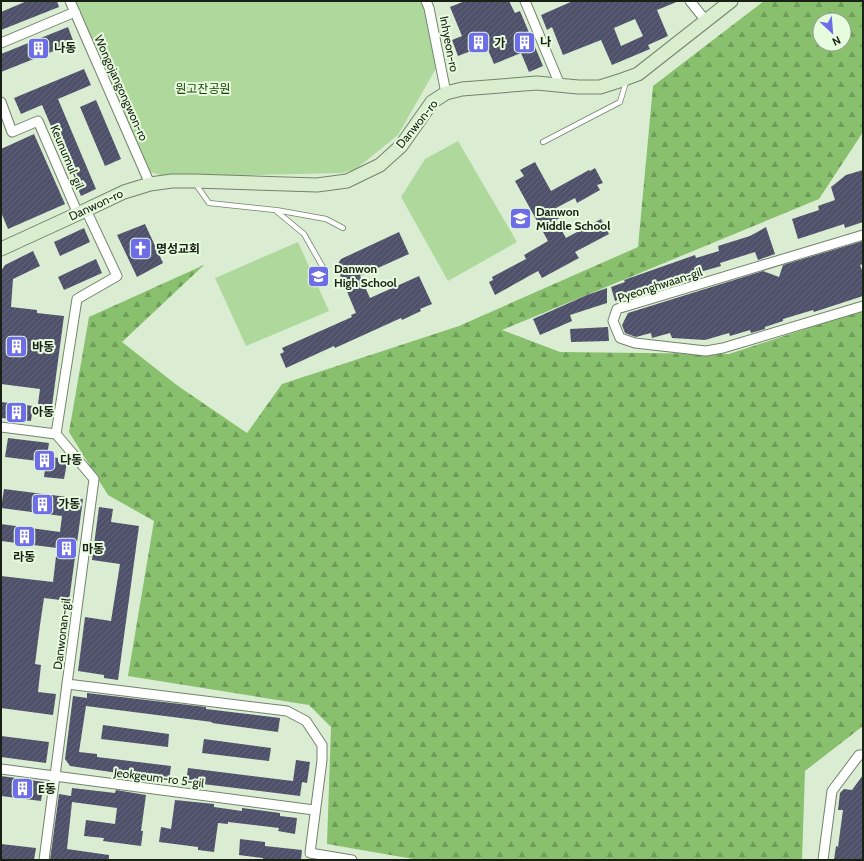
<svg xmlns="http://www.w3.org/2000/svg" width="864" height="861" viewBox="0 0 864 861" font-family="Cabin,'Noto Sans KR',sans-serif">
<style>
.forest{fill:url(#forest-firs);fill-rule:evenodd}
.park{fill:#afd99c}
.building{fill:url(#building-hatch);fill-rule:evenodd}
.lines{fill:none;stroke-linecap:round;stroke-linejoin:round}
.lane-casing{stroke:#72836b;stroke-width:6}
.street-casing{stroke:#72836b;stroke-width:11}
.secondary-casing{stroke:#72836b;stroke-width:15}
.lane{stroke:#fff;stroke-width:4.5}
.street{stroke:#fff;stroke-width:9}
.secondary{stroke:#d9eece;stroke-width:13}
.labels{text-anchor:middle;stroke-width:4;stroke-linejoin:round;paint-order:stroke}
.poi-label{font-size:12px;font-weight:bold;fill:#192016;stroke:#e7fbdf;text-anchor:start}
.street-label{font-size:12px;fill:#192016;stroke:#e7fbdf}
.park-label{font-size:12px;fill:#1e4106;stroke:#e7fbdf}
</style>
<defs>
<pattern id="forest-firs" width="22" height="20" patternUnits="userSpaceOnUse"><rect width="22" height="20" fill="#88c06d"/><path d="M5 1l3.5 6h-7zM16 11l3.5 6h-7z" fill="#6e9c59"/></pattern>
<pattern id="building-hatch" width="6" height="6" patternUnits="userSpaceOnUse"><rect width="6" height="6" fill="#4f516b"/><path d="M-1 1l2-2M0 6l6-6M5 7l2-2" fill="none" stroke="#64667b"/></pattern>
</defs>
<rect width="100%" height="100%" fill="#daedd2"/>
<path class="forest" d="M764,1H863V132L819,199L502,330L560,352L729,354L863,310V726L805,771L802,860H419L327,844L331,727L309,705L128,676L154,521L108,495L69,432L89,317L204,265L122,342L178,386L247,433L282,384L459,326L638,247L653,86ZM820,20H844V44H820Z"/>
<g class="park">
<polygon points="73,1 423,1 426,18 438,65 398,135 356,169 342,173 166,177 142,169"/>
<polygon points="458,141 517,242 448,281 401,197 425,159"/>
<polygon points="298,242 329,311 246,346 215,278"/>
</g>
<g class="building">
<polygon points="27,1 57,1 59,7 1,30 1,12"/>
<polygon points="465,1 509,1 515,13 520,11 543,66 529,72 521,53 494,64 486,45 458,56 452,40 462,36 450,7"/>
<path d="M573,1H679L657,10L668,36L648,45L650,49L612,65L601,40L563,55L552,27L547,30L541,15ZM635,19L643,36L621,46L614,28Z"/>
<polygon points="68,27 74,43 1,72 1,54"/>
<polygon points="84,69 91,85 58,99 96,189 81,196 42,105 21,114 14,98"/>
<polygon points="96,100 121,159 105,166 80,107"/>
<polygon points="34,134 65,204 8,229 1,212 1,149"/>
<polygon points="535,162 551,191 589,170 590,171 595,168 603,183 597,185 600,190 577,203 575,198 556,208 561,217 556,220 566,238 601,219 609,234 575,252 579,258 542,278 538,271 495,295 489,282 493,280 492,277 526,259 524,255 548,241 515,181 524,176 520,170"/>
<polygon points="863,170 863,222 845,228 844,224 798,239 792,219 819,210 818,206 835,200 831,187 846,175"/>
<polygon points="145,224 163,263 137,277 117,235"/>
<polygon points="766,227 775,254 758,260 755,252 720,263 721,266 700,272 702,277 688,281 686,277 625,296 626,297 615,301 611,287 625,282 624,280 695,255 696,258 719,251 718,246 750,236"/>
<polygon points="84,228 90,242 60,256 54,242"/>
<polygon points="399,232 409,254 360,276 370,298 419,276 432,304 420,309 421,311 402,320 401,318 335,348 334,346 286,368 280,354 284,352 282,348 352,317 351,315 356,313 338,270 339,262 341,259"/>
<polygon points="863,241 863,264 860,265 863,273 863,296 814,312 813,310 783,319 783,321 765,327 765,329 751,333 750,330 730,336 729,333 705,340 672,338 670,333 652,338 651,333 636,337 625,333 622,325 628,313 763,271 779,277 783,265"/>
<polygon points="33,251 40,266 13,279 11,307 37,310 37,313 64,316 52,406 38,404 40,389 1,384 1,271 5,265"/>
<polygon points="96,259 102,273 64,290 58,277"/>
<polygon points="607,288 607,303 570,315 572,321 540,335 533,319 587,295"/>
<polygon points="608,327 609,341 571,342 570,329"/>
<polygon points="1,402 33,406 31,421 1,418"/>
<polygon points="8,438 49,443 47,456 58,458 58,462 67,463 64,479 44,477 46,462 5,457"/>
<polygon points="4,489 83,499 69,601 44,598 40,625 35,664 41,665 38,692 56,694 53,715 1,708 1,576 53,582 57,548 1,541 1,524 60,532 62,516 1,508"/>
<polygon points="99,507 113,509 111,522 139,526 118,680 104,678 104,675 78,671 85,617 111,621 120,564 92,560"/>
<polygon points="87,693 206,707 206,709 280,718 278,732 212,723 212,722 86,706 79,752 97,754 97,757 171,766 169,780 134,775 133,780 117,778 118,773 70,766 65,759 73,696 87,698"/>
<polygon points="103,725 169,734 168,747 101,739"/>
<polygon points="1,736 49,742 46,763 1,757"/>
<polygon points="204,739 271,748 269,761 202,753"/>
<polygon points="296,760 310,762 307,783 302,782 300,796 186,782 188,768 293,781"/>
<polygon points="863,775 863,860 834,860 836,846 838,847 843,810 838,810 840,793 844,789 852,790"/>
<polygon points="1,776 44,782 41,801 1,796"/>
<polygon points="72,788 115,793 116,790 146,795 141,831 143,831 141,846 103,841 104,838 84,836 86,820 115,824 117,808 72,802 67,849 109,855 109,860 50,860 59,794 71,796"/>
<polygon points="175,800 214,804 214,807 242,811 242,808 280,813 280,816 297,818 295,834 278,831 279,828 228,822 228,824 218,823 214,852 198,850 198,847 159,842 161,827 171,829"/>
<polygon points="240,839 265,842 265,846 302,850 301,860 263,860 263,858 239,855"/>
<polygon points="1,844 36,848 34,860 1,860"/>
</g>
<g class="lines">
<defs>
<g id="lane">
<polyline points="543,142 620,102 626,82"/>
<polyline points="195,183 209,203 275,210 304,234 325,271"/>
<polyline points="276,210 326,219 343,228"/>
</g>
<g id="street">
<polyline points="70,1 150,184"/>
<polyline points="426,1 429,8 446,93"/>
<polyline points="525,1 560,85"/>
<polyline points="690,1 706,21"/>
<polyline points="1,43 75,12"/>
<polyline points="1,102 12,132 38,121 78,214"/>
<polyline points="86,210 117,276 77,299 56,434 94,479 67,684 287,711 306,721 322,745 322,760 310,853 352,860"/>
<polyline points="863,235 617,309 613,321 620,338 635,343 706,351 723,348 863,306"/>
<polyline points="1,427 56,434"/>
<polyline points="1,769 314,810"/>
<polyline points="44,860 67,684"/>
<polyline points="823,860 832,791 859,755 863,755"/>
</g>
<polyline id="secondary" points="1,249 86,210 124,192 150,184 172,181 194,181 317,185 347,181 380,165 401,146 432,102 446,93 462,89 537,83 578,87 600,87 619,81 638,74 731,1"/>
</defs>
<use href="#lane" class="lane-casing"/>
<use href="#street" class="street-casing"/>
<use href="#secondary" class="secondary-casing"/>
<use href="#lane" class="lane"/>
<use href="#street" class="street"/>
<use href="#secondary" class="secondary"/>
</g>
<defs>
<symbol id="building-square" viewBox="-11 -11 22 22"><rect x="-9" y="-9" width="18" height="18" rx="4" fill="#6d6de7" stroke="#e7fbdf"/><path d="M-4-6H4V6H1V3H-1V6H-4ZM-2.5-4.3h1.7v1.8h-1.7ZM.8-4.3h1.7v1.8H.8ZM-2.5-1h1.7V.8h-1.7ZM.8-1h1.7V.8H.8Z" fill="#fff"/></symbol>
<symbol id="school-square" viewBox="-11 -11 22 22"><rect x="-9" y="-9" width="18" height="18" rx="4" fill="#6d6de7" stroke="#e7fbdf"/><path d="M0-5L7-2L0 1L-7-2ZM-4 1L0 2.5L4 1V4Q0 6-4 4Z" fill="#fff"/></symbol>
<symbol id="church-square" viewBox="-11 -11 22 22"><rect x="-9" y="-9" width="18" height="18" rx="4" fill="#6d6de7" stroke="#e7fbdf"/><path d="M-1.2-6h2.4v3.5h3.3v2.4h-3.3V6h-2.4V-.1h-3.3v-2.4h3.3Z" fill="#fff"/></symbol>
</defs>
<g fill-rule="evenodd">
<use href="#building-square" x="512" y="30" width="25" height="25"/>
<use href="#building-square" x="466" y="30" width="25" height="25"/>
<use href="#building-square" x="26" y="36" width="25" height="25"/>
<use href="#school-square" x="508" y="206" width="25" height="25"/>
<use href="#church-square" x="128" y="236" width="25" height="25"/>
<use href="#school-square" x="306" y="264" width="25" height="25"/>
<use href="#building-square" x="4" y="334" width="25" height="25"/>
<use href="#building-square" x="4" y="400" width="25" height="25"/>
<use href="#building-square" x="32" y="448" width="25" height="25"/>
<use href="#building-square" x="30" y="492" width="25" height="25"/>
<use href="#building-square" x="12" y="524" width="25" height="25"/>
<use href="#building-square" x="54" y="536" width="25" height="25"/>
<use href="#building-square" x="10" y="776" width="25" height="25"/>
</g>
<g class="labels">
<g class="poi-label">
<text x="540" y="46">나</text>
<text x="494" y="47">가</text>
<text x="54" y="52">나동</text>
<text x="536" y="216">Danwon<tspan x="536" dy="14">Middle School</tspan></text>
<text x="156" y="253">명성교회</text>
<text x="334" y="273">Danwon<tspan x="334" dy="14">High School</tspan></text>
<text x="32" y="351">바동</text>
<text x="32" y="416">아동</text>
<text x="60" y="464">다동</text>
<text x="58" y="508">가동</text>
<text x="82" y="553">마동</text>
<text x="24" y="561" text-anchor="middle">라동</text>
<text x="38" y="793">E동</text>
</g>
<g class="street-label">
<text transform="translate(449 44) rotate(79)" y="4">Inhyeon-ro</text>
<text transform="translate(121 88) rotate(66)" y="4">Wongojangongwon-ro</text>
<text transform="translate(417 124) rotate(-51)" y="4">Danwon-ro</text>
<text transform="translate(67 157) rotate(67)" y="4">Keunumul-gil</text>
<text transform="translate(96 205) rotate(-25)" y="4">Danwon-ro</text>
<text transform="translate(660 285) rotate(-18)" y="4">Pyeonghwaan-gil</text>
<text transform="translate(62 634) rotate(-83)" y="4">Danwonan-gil</text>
<text transform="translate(159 778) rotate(7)" y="4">Jeokgeum-ro 5-gil</text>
</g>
<g class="park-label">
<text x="203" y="93">원고잔공원</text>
</g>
</g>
<rect width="864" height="861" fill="none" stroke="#192016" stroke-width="4"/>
<g transform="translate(832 32) rotate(154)"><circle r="19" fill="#e7fbdf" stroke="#95a38f"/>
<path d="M0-3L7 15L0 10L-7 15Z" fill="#6d6de7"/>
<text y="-6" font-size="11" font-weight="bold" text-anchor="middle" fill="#192016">N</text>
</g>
</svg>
